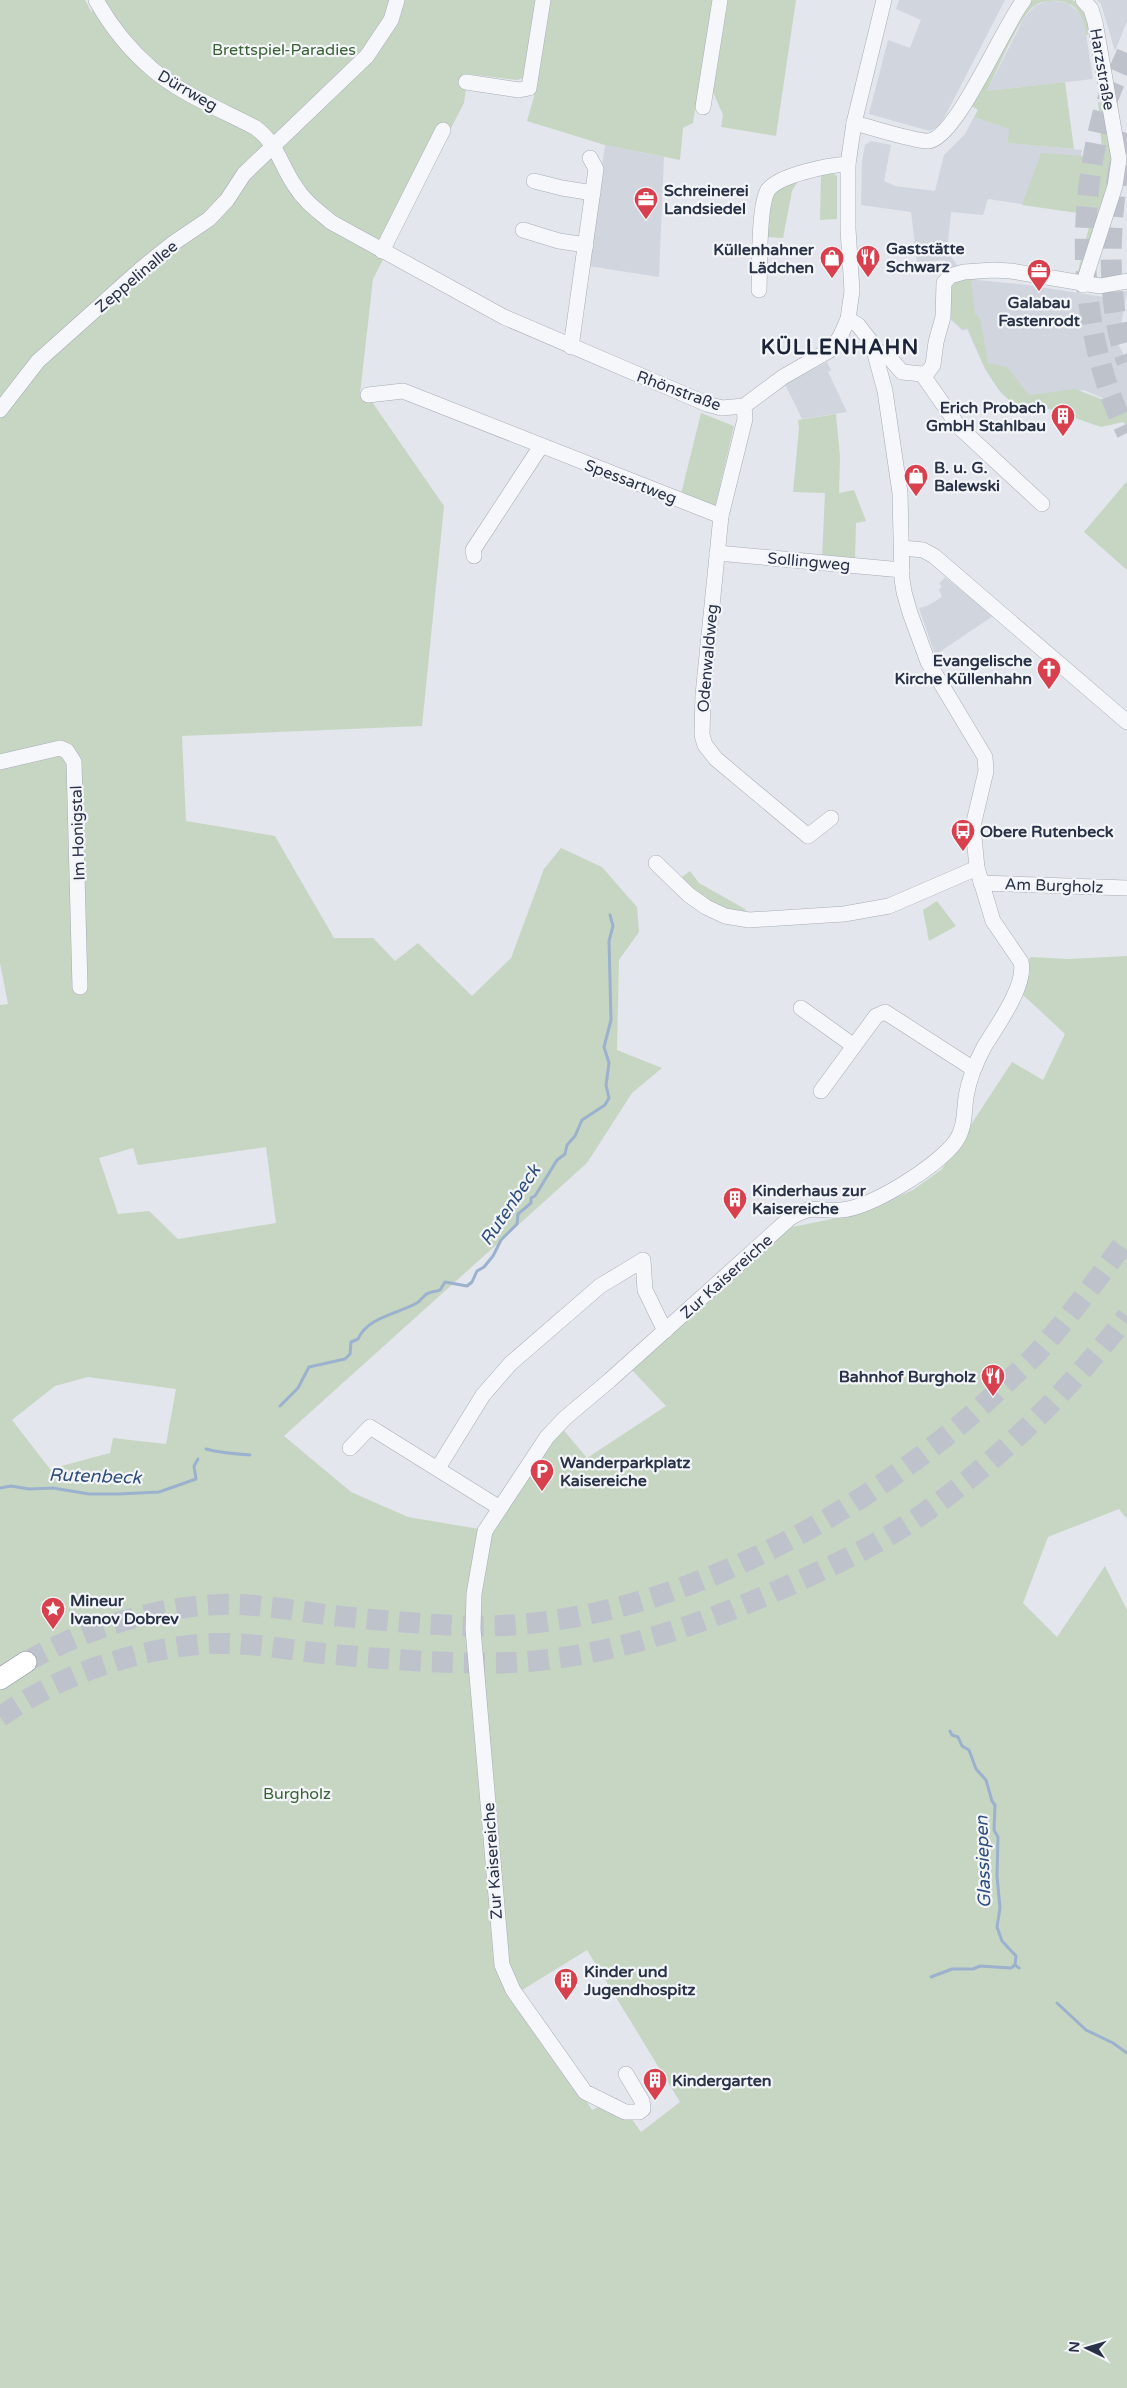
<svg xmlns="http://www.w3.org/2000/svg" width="1127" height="2388" viewBox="0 0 1127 2388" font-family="'Varela Round',sans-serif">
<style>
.built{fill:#d1d5de}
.green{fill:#c7d6c3;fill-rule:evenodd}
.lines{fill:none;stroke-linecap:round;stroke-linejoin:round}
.stream{stroke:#9bb1ce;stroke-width:3}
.highway-tunnel{stroke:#bec2cb;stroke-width:21;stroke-dasharray:21 11;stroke-linecap:butt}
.minor-casing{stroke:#a7acb7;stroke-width:16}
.highway-casing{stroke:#8992a4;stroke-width:22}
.minor{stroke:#f6f7fa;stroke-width:15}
.highway{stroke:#fff;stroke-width:21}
.labels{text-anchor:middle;stroke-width:4.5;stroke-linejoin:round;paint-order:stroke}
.park-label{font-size:16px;fill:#3b6235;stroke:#f3f5f9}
.street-label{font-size:16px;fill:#293246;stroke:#f3f5f9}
.poi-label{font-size:16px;font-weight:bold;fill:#293246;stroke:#f3f5f9;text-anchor:start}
.water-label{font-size:18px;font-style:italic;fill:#304e7d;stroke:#f3f5f9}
.district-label{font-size:21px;font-weight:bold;letter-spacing:1px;fill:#1b2336;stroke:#f3f5f9}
</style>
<rect width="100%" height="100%" fill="#e3e6ec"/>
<g class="built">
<polygon points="899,0 1005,0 943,120 938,127 930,131 869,114 888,40 910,48 921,20 896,9"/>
<polygon points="1049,0 1068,3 1081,14 1084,21 1093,79 987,91 1024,18 1035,6"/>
<polygon points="1097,0 1127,0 1127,21 1115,51 1101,4"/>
<polygon points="974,117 1010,129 1009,143 1082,150 1073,212 988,199 983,215 951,212 947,251 957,265 945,271 945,260 917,262 911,212 861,205 862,161 865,145 871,141 891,145 884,181 895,186 935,191 944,155 965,134"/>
<polygon points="605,145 664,157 659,277 588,266"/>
<polygon points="967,279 1027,285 1104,297 1127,291 1118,344 1127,360 1127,409 1084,390 1063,393 1042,412 1025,412 1001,393 985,369 967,329 963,331 948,317"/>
<polygon points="827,362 831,370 828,372 847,412 802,419 785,384"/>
<polygon points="945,577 993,616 935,655 919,608 927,606 942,597 939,590 942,586 939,584"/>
</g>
<g class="green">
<path d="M0,0H85L92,13V0H536L523,78L517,80L468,74L464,103L373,279L360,394L370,399L444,506L422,726L182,736L186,821L275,836L334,938H373L395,961L418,943L472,996L511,958L544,869L561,848L602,867L637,907L639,932L619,960L617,1050L662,1068L632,1093L587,1163L284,1436L351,1492L408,1517L479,1529L561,1427L587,1458L666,1406L630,1368L792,1227L857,1214L913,1190L942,1169L1012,1062L1043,1080L1065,1034L1020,992L1030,974L1028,961L1031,957L1068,959L1127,956V1519L1119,1509L1048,1537L1023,1603L1057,1637L1105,1566L1127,1610V2388H0V1005L8,1004L0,963ZM266,1147L276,1223L178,1239L149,1211L118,1214L99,1158L133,1148L138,1165ZM88,1377L176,1389L166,1444L113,1438L110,1453L50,1469L12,1420L55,1386ZM587,1950L680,2102L641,2132L617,2098L592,2110L519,1992Z"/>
<polygon points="549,0 713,0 693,123 683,128 680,160 605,145 527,121 534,97"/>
<polygon points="728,0 796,0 776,136 721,127 723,115 713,92"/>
<path d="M1029,0H1072C1086,7 1087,19 1090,34L1086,35C1084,20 1080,6 1064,2C1055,0 1043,0 1034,6C1018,19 997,71 987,91L1065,82L1074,149L1008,143L1009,129L974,117L978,110L970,105Z"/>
<polygon points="1098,102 1103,104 1114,168 1079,278 1077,275 1092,215 1022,205 1041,153 1098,157 1102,151"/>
<polygon points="832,173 837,176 837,219 820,220 821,175"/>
<polygon points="798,181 792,191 783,238 766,237 767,209 775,192"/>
<path d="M981,276L982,279L971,280L975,314L980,318L988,363L1007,367L1029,395L1075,389L1127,409V426L1123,422L1101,427L1049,409C1003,422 981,361 968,328L963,329L947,316L948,288L954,280Z"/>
<polygon points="701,413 734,426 715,507 681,494"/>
<polygon points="836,414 840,457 839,493 854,490 866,521 856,523 855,561 822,558 825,493 793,492 799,428 798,420"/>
<polygon points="1127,481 1127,570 1084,532"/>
<polygon points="690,871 699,883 745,909 747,914 745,916 708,901 704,895 697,898 679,879"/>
<polygon points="937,901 956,926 929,941 923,910"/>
</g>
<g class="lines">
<g class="stream">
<path d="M280,1406L298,1388L309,1367L345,1359L350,1354L351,1342L358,1339C368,1317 397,1314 417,1303C421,1301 424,1294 429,1293C432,1291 436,1292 440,1290L445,1282L467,1286L472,1282L477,1271L484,1267L493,1256L501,1240L517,1224L518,1214L531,1203V1198L535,1196L557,1160L565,1154L567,1145L575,1136L582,1120L605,1105L609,1098L606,1085L609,1063L604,1047L611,1020L609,941L613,926L610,915"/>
<path d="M206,1449C221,1453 235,1454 250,1455"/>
<polyline points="0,1488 11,1486 29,1489 53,1488 89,1494 119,1494 159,1492 196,1479 194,1466 198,1459"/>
<polyline points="950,1731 952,1735 958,1737 962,1746 969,1750 976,1769 986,1780 992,1801 995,1805 994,1830 998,1837 997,1876 1000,1908 997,1927 1002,1941 1016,1956 1015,1965 1019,1968"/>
<polyline points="931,1977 952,1969 973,1969 980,1966 1011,1968 1015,1965"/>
<polyline points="1057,2003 1086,2030 1113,2043 1127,2053"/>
</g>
<g class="highway-tunnel">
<path d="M1127,53C1118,74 1108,95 1102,117C1075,220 1079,337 1127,433"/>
<path d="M1127,133C1109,197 1103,298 1127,362"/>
<path d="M26,1662C81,1631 147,1609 210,1605C249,1602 290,1610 329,1615C374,1620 420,1624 466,1626C658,1631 867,1516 1002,1387C1014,1375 1027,1364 1038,1352C1070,1316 1099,1277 1127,1239"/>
<path d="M0,1717C55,1678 125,1652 193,1645C234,1640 277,1648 318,1653C373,1658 428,1663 482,1663C593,1665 703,1625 803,1579C845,1560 886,1540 924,1513C1001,1459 1069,1390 1127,1316"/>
</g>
<defs>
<g id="minor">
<path d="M96,0C110,25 130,50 152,69C181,94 222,110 256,128C278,145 280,164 295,186C304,201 318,211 331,222L504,317L707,404L722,408L744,406L783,377L830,350L840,337L848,319L852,291L848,229V164L854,123L884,0"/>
<polyline points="466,82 519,90 529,88 543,0"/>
<polyline points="703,107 720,0"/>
<path d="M854,123C871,127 912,141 928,141C956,140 1004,24 1024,0"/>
<polyline points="534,181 562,188 593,193"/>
<polyline points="523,230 559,241 586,245"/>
<polyline points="382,251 443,130"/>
<polyline points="1083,285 1115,186 1119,159 1095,22 1091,9 1083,0"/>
<path d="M759,290C760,268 758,206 768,190C779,175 829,165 848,164"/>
<polyline points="571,347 596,169 590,158"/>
<polyline points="875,350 888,356 902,372 922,374 959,427 1042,504"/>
<polyline points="922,374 927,373 933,365 936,342 943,317 944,283 950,276 964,272 993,270 1011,271 1100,286 1127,281"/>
<polyline points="368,395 403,391 721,516"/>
<polyline points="744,406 745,419 721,516 703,695 702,735 705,745 716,759 808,836 831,818"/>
<polyline points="0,410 38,361 141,269 172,244 209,219 227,200 244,174 367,56 391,20 397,0"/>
<polyline points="902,548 923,550 934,556 1127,722"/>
<polyline points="717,553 902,570"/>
<polyline points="474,556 473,550 541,446"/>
<polyline points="0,762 60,748 67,751 74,762 80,987"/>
<polyline points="656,863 689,895 706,907 725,916 749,920 844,914 889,906 977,868"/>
<polyline points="981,883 1127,888"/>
<polyline points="801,1008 854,1046"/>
<polyline points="821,1091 876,1016 885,1012 972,1068"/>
<polyline points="350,1448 370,1427 500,1508"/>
<polyline points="438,1468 483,1395 511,1363 600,1286 643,1260 645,1290 665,1331"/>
<path d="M626,2074L642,2101L643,2109L639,2112H625L585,2092L513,1990L502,1965L473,1629L474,1594L485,1531L547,1437L565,1418L610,1380L790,1218C816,1203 815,1212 841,1210C871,1208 938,1166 956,1141C965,1128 964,1112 966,1097C969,1078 975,1064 984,1047C996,1027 1027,985 1021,962L993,921L977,868L973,826L986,771L985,757L928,662L910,613L904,592L902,579L900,493L885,391L872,343L858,325L848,319"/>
</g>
<polyline id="highway" points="0,1679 26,1662"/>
</defs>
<use href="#minor" class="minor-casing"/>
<use href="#highway" class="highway-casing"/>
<use href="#minor" class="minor"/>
<use href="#highway" class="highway"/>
</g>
<defs>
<symbol id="office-pin" viewBox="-11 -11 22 30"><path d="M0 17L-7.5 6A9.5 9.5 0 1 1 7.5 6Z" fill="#d9404e" stroke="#f3f5f9"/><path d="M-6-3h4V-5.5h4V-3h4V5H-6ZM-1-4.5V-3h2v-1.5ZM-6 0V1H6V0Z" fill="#fff"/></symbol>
<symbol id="restaurant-pin" viewBox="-11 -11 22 30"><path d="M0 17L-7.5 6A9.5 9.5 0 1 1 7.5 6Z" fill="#d9404e" stroke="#f3f5f9"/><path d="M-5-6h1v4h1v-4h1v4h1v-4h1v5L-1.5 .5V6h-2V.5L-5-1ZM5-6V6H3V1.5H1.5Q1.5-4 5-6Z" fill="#fff"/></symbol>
<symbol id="shop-pin" viewBox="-11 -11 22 30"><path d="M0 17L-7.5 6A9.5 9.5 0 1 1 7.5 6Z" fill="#d9404e" stroke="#f3f5f9"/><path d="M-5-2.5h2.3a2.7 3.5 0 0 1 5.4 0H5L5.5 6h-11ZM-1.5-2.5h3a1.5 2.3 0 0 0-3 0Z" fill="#fff"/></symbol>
<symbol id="building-pin" viewBox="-11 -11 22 30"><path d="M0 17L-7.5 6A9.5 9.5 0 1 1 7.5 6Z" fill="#d9404e" stroke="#f3f5f9"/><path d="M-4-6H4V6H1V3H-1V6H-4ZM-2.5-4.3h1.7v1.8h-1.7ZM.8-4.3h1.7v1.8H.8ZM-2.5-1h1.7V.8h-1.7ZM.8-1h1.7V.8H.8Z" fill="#fff"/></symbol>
<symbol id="church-pin" viewBox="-11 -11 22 30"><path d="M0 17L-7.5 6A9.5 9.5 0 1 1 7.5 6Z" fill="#d9404e" stroke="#f3f5f9"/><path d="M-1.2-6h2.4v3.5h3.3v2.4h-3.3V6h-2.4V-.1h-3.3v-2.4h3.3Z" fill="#fff"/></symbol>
<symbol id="bus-pin" viewBox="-11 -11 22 30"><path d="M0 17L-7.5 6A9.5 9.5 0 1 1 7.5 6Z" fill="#d9404e" stroke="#f3f5f9"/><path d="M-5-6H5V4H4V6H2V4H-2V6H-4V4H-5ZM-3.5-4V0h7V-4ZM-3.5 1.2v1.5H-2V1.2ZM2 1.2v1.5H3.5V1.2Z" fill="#fff"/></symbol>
<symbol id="parking-pin" viewBox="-11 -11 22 30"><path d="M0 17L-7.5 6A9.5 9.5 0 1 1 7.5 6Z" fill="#d9404e" stroke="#f3f5f9"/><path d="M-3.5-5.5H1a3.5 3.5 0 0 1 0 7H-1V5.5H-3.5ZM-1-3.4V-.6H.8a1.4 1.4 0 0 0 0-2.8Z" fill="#fff"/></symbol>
<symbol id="sight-pin" viewBox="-11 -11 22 30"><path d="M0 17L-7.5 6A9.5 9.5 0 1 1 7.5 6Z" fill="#d9404e" stroke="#f3f5f9"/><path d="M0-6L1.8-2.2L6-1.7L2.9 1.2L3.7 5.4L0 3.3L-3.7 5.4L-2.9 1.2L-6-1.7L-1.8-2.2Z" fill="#fff"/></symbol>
</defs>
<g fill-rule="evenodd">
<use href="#office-pin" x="632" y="185" width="28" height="38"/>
<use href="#restaurant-pin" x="854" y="243" width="28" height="38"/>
<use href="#shop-pin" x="818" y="244" width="28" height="38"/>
<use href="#office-pin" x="1025" y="257" width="28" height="38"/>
<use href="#building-pin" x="1049" y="402" width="28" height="38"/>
<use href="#shop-pin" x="902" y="462" width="28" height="38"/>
<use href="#church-pin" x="1035" y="655" width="28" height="38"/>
<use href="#bus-pin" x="949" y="817" width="28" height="38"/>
<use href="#building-pin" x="721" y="1185" width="28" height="38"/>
<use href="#restaurant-pin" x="979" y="1362" width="28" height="38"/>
<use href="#parking-pin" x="528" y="1457" width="28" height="38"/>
<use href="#sight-pin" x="39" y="1595" width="28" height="38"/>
<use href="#building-pin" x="552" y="1966" width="28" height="38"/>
<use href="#building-pin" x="641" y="2066" width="28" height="38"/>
</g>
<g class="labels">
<g class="park-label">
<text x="284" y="55">Brettspiel-Paradies</text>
<text x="297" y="1799">Burgholz</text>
</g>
<g class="street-label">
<text transform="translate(1103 69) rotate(80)" y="6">Harzstraße</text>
<text transform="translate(188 90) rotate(30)" y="6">Dürrweg</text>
<text transform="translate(136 276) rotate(-40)" y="6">Zeppelinallee</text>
<text transform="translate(679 390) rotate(20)" y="6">Rhönstraße</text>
<text transform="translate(631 481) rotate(21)" y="6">Spessartweg</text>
<text transform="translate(809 561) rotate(5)" y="6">Sollingweg</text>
<text transform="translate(707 658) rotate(-85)" y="6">Odenwaldweg</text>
<text transform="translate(77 833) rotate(-92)" y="6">Im Honigstal</text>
<text transform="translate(1054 885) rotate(2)" y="6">Am Burgholz</text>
<text transform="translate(726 1276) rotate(-42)" y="6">Zur Kaisereiche</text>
<text transform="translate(492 1861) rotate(-94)" y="6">Zur Kaisereiche</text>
</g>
<g class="poi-label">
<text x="664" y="196">Schreinerei<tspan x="664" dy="18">Landsiedel</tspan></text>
<text x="886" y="254">Gaststätte<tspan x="886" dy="18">Schwarz</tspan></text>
<text x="814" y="255" text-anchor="end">Küllenhahner<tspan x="814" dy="18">Lädchen</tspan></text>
<text x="1039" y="308" text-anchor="middle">Galabau<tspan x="1039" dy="18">Fastenrodt</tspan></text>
<text x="1046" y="413" text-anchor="end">Erich Probach<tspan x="1046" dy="18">GmbH Stahlbau</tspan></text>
<text x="934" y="473">B. u. G.<tspan x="934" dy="18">Balewski</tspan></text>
<text x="1032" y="666" text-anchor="end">Evangelische<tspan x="1032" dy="18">Kirche Küllenhahn</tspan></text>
<text x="980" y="837">Obere Rutenbeck</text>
<text x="752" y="1196">Kinderhaus zur<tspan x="752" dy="18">Kaisereiche</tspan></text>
<text x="976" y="1382" text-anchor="end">Bahnhof Burgholz</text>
<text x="560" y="1468">Wanderparkplatz<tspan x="560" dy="18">Kaisereiche</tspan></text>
<text x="70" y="1606">Mineur<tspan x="70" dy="18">Ivanov Dobrev</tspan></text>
<text x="584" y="1977">Kinder und<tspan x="584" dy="18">Jugendhospitz</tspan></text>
<text x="672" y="2086">Kindergarten</text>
</g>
<g class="water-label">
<text transform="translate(510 1205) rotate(-56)" y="6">Rutenbeck</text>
<text transform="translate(95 1476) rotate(2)" y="6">Rutenbeck</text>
<text transform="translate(983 1862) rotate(-92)" y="6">Glassiepen</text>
</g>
<g class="district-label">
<text x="840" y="354">KÜLLENHAHN</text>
</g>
</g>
<g transform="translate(1087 2348) rotate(275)" stroke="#f3f5f9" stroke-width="4" paint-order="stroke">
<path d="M0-4L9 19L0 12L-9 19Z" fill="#293246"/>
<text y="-8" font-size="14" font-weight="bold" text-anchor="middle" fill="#293246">N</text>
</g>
</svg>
